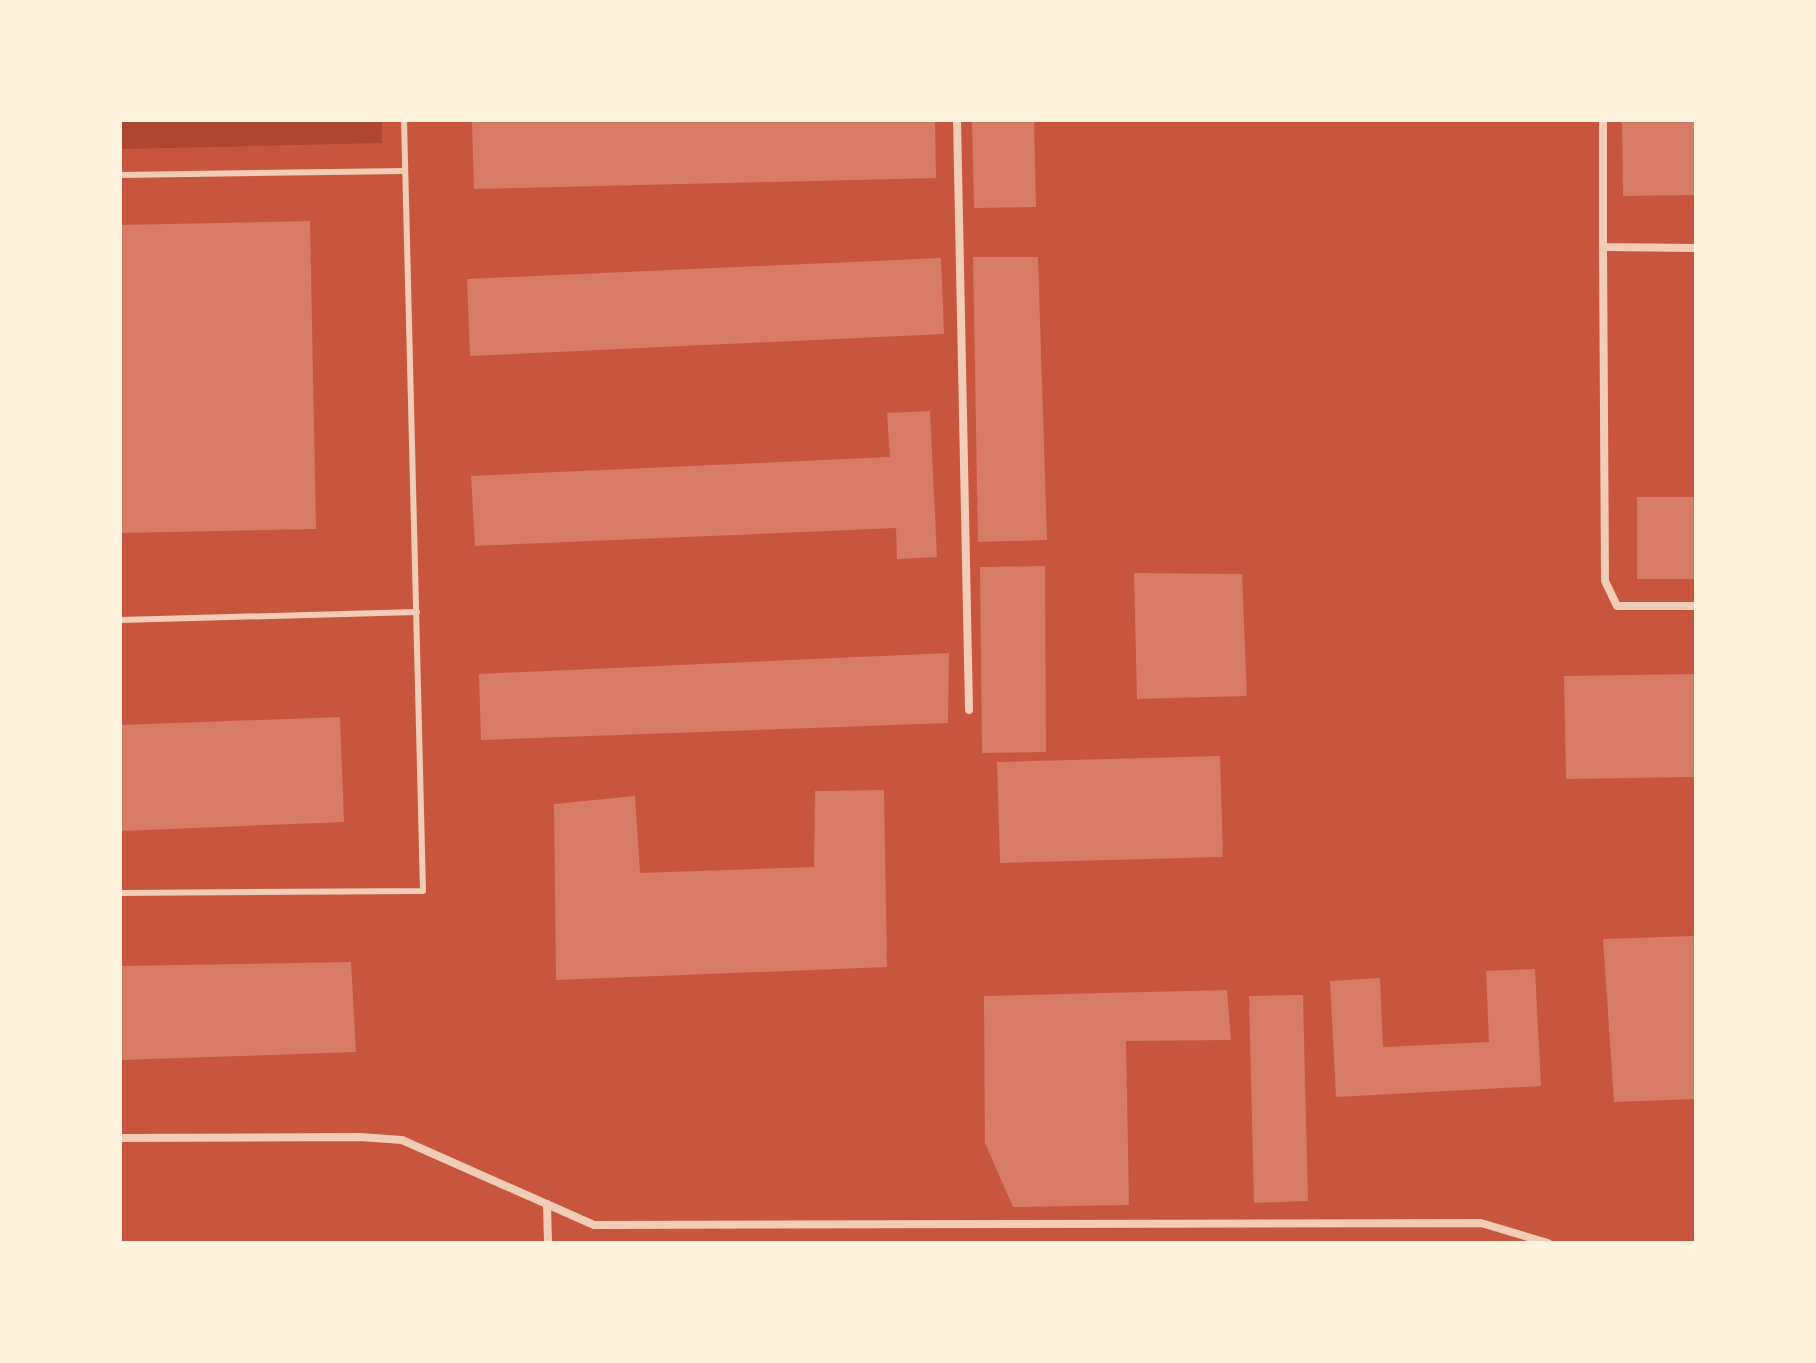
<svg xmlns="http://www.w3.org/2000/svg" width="1816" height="1363" viewBox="0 0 1816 1363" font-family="'Alegreya Sans',sans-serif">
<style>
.green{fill:#ae4732}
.building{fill:#d67c66}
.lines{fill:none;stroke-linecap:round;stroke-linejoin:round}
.service{stroke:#f1ccb7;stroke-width:6}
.minor{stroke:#f1ccb7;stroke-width:8}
</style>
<rect width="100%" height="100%" fill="#c8553d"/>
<polygon class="green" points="120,120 382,120 382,143 120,149"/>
<g class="building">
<polygon points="472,120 935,120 936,178 474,189"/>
<polygon points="972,120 1034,120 1036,207 974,208"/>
<polygon points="1622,120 1696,120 1696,195 1623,196"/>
<polygon points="310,221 316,529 120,533 120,225"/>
<polygon points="973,257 1038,257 1047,540 978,542"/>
<polygon points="941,258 944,334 470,356 467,279"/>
<polygon points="930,411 937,557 897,559 896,528 475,546 471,476 890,457 887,413"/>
<rect x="1637" y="497" width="59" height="82"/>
<polygon points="1045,566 1046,752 982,753 980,567"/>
<polygon points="1134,573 1242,574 1247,696 1137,699"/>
<polygon points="949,653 948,723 481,740 479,674"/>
<polygon points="1696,674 1696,777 1566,779 1564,676"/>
<polygon points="340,717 344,822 120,831 120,725"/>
<polygon points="1220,756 1223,857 1000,863 997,762"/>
<polygon points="884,790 887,967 556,980 554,804 635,796 640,873 814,867 815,791"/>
<polygon points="1696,936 1696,1099 1614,1102 1603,939"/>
<polygon points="351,962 356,1052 120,1060 120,966"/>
<polygon points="1535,969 1541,1086 1336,1097 1330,981 1380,978 1383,1047 1489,1042 1486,971"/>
<polygon points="1227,990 1231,1040 1126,1041 1129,1205 1013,1207 985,1143 984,996"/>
<polygon points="1303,995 1308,1201 1254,1203 1249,996"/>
</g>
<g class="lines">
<g class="service">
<polyline points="120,175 405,171"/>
<polyline points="120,620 417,612"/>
<polyline points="120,893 423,891 404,120"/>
</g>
<g class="minor">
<polyline points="957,120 969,710"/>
<polyline points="1603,120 1603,247 1696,248"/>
<polyline points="1603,247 1605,581 1617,606 1696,606"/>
<polyline points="120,1138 360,1137 402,1140 594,1225 1481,1223 1548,1243"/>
<polyline points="547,1204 548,1243"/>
</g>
</g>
<rect width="1816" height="1363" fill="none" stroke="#fff3e0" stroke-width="244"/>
</svg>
